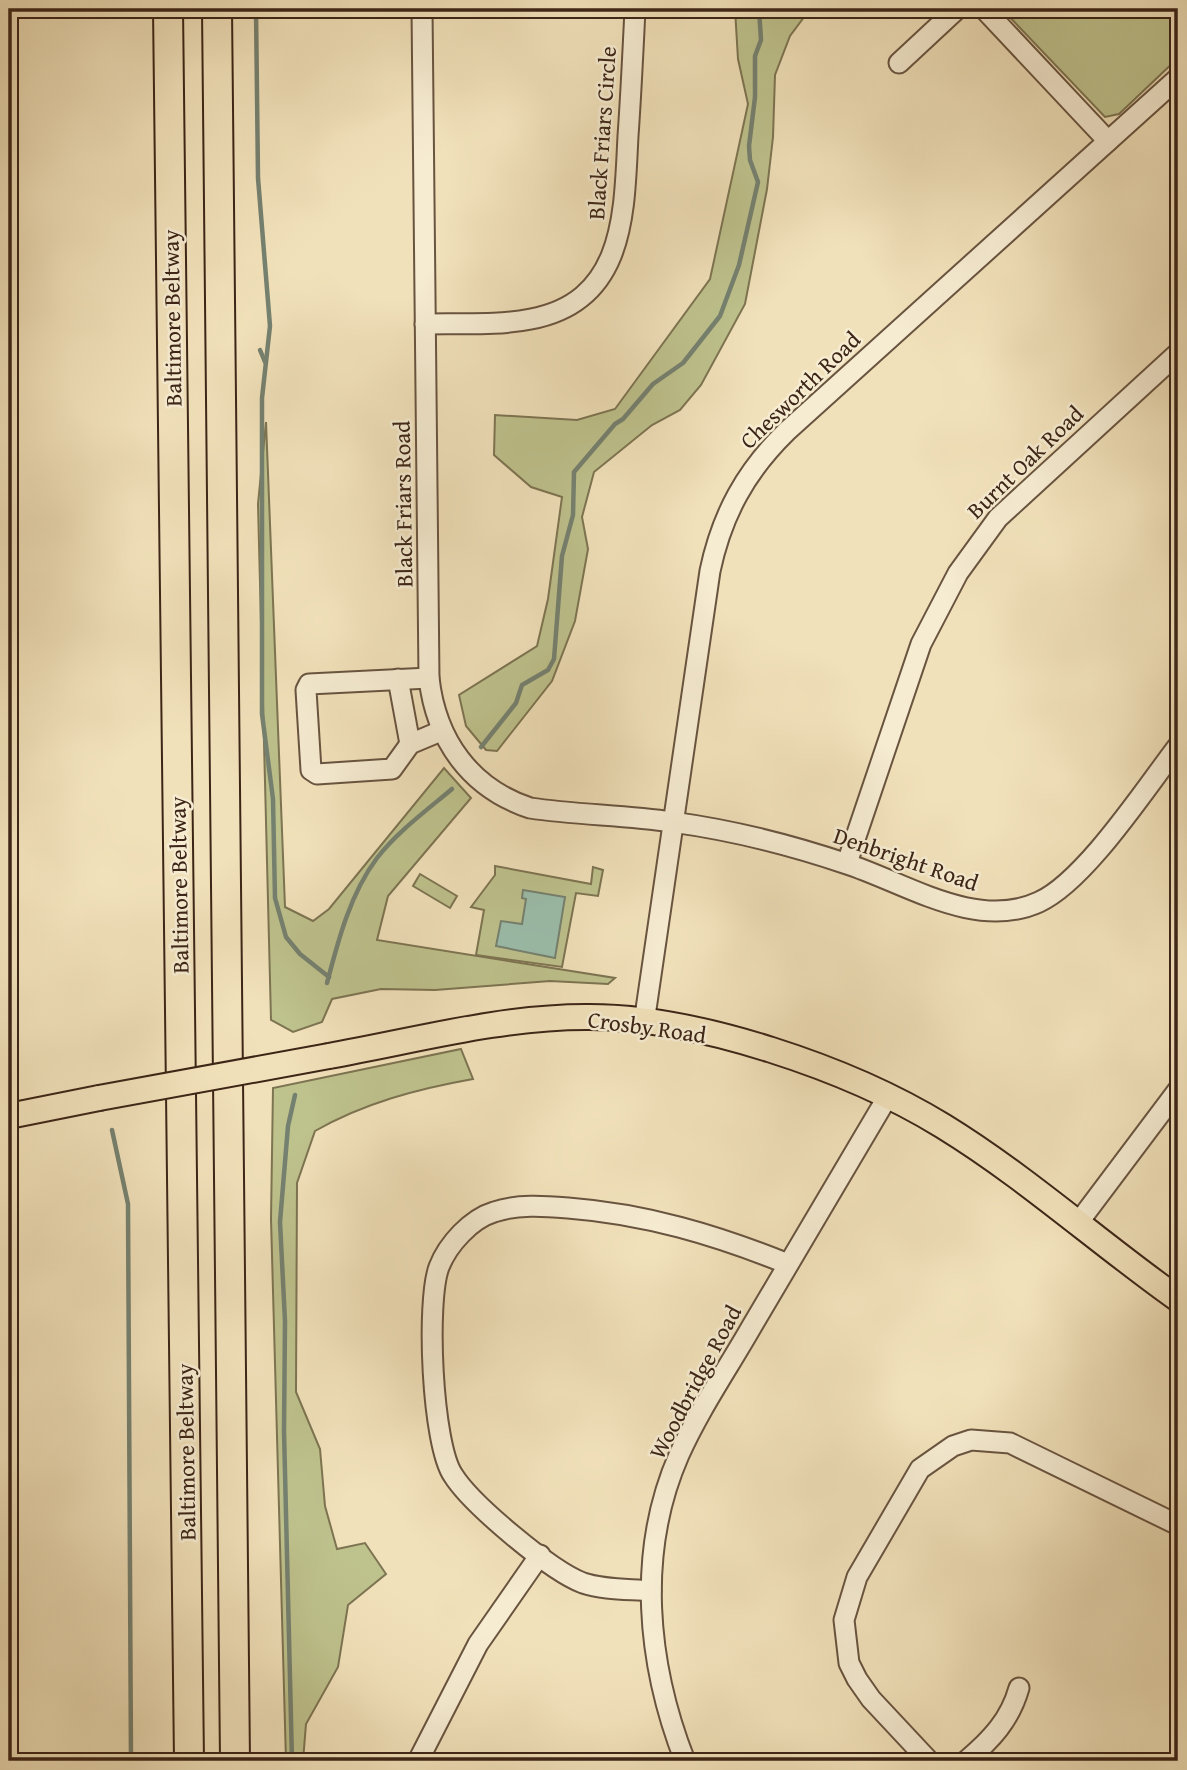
<svg xmlns="http://www.w3.org/2000/svg" width="1187" height="1770" viewBox="0 0 1187 1770" font-family="'Gentium Book Plus',serif">
<style>
.green{fill:#bec28d;stroke:#7d7452;stroke-width:2}
.water{fill:#9bbeac;stroke:#758170;stroke-width:2}
.lines{fill:none;stroke-linecap:round;stroke-linejoin:round}
.stream{stroke:#758170;stroke-width:4.5}
.minor-casing{stroke:#695440;stroke-width:23}
.major-casing{stroke:#3c2517;stroke-width:28}
.highway-casing{stroke:#3c2517;stroke-width:32}
.minor{stroke:#f6ecd2;stroke-width:19}
.major{stroke:#f1e1ba;stroke-width:24}
.highway{stroke:#f1e1ba;stroke-width:28}
.major-bridge-casing{stroke:#3c2517;stroke-width:28;stroke-linecap:butt}
.major-bridge{stroke:#f1e1ba;stroke-width:24}
.labels{text-anchor:middle;stroke-width:5;stroke-linejoin:round;paint-order:stroke}
.street-label{font-size:23px;fill:#3c2517;stroke:#f6ecd2}
</style>
<rect width="100%" height="100%" fill="#f1e1ba"/>
<filter id="stains"><feTurbulence type="fractalNoise" baseFrequency=".00286" numOctaves="4"/><feColorMatrix values="0 0 0 0 .2 0 0 0 0 .09 0 0 0 0 .02 0 0 0 .5 -.17"/></filter>
<radialGradient id="worn" r=".72"><stop offset=".6" stop-color="#630" stop-opacity="0"/><stop offset="1" stop-color="#630" stop-opacity=".3"/></radialGradient>
<g class="green">
<polygon points="735,9 810,9 790,36 775,75 773,137 767,189 745,304 701,385 680,410 652,425 594,472 582,517 588,549 575,621 552,681 497,751 486,750 466,726 459,695 537,646 548,599 562,497 531,487 494,455 495,415 577,420 615,409 710,279 748,104 738,59"/>
<polygon points="1002,9 1178,9 1178,58 1119,114 1105,117"/>
<polygon points="266,422 285,907 313,921 329,909 444,768 471,798 388,896 377,940 615,978 608,984 550,981 435,990 381,989 332,999 322,1022 293,1032 271,1020 258,504"/>
<polygon points="495,866 591,884 593,867 603,870 598,896 576,893 562,967 476,955 484,910 471,907 495,875"/>
<polygon points="420,874 457,896 450,908 413,886"/>
<path d="M461,1049L473,1079C417,1089 364,1103 315,1131L297,1183L296,1392L320,1449L325,1506L337,1549L365,1543L386,1574L348,1605L338,1667L306,1724L303,1761H286L271,1219L273,1088Z"/>
</g>
<polygon class="water" points="523,890 565,897 555,958 496,946 501,921 522,924 526,899 522,898"/>
<g class="lines">
<g class="stream">
<polyline points="256,9 258,178 270,326 262,398 262,714 273,799 275,898 286,937 300,954 329,977"/>
<polyline points="260,350 265,362"/>
<polyline points="481,747 516,703 522,685 548,670 554,659 562,556 573,515 574,472 615,424 623,419 653,384 683,363 720,316 739,265 758,182 750,160 749,146 755,97 755,56 761,40 759,9"/>
<path d="M327,983C338,941 350,894 377,858C397,832 427,810 452,789"/>
<polyline points="112,1130 128,1204 131,1761"/>
<polyline points="292,1761 284,1431 285,1321 280,1222 288,1126 295,1095"/>
</g>
<defs>
<g id="minor">
<path d="M422,9L429,678C436,740 470,788 530,808C577,815 625,815 672,822C731,830 791,845 847,864C906,883 976,931 1039,902C1085,881 1145,789 1178,746"/>
<polyline points="984,9 1108,141"/>
<polyline points="899,63 957,9"/>
<path d="M425,324C460,323 497,326 531,319C626,301 624,212 628,136C631,94 633,51 635,9"/>
<polyline points="429,678 309,684 306,690 311,770 317,774 392,769 410,744 441,731"/>
<polyline points="398,679 410,744"/>
<polyline points="847,863 921,644 958,573 998,518 1178,353"/>
<path d="M644,1023L710,571C722,514 746,471 787,431L1178,78"/>
<polyline points="1078,1223 1178,1090"/>
<path d="M651,1591C629,1589 604,1590 583,1583C551,1571 471,1504 453,1475C432,1444 426,1302 439,1267C448,1244 471,1219 494,1212C517,1204 544,1206 568,1208C646,1214 716,1235 788,1264"/>
<polyline points="418,1761 478,1644 540,1555"/>
<path d="M685,1761C647,1664 636,1553 679,1455C699,1410 728,1368 752,1326C797,1249 843,1173 888,1096"/>
<polyline points="929,1761 871,1699 857,1679 849,1663 844,1620 857,1577 920,1469 953,1446 971,1440 1010,1443 1178,1525"/>
<path d="M966,1761C991,1740 1010,1720 1019,1688"/>
</g>
<g id="major">
<path d="M329,1056C414,1041 499,1017 586,1017C696,1016 850,1069 943,1126C1026,1177 1099,1243 1178,1299"/>
<polyline points="9,1116 99,1098"/>
</g>
<g id="highway">
<polyline points="168,9 189,1761"/>
<polyline points="217,9 235,1761"/>
</g>
</defs>
<use href="#minor" class="minor-casing"/>
<use href="#major" class="major-casing"/>
<use href="#highway" class="highway-casing"/>
<use href="#minor" class="minor"/>
<use href="#major" class="major"/>
<use href="#highway" class="highway"/>
<defs>
<polyline id="major-bridge" points="99,1098 329,1056"/>
</defs>
<use href="#major-bridge" class="major-bridge-casing"/>
<use href="#major-bridge" class="major-bridge"/>
</g>
<g class="labels">
<g class="street-label">
<text transform="translate(602 133) rotate(-86)" y="8">Black Friars Circle</text>
<text transform="translate(172 318) rotate(-91)" y="8">Baltimore Beltway</text>
<text transform="translate(800 390) rotate(-44)" y="8">Chesworth Road</text>
<text transform="translate(1025 462) rotate(-44)" y="8">Burnt Oak Road</text>
<text transform="translate(403 504) rotate(-91)" y="8">Black Friars Road</text>
<text transform="translate(906 859) rotate(19)" y="8">Denbright Road</text>
<text transform="translate(179 885) rotate(-91)" y="8">Baltimore Beltway</text>
<text transform="translate(647 1027) rotate(8)" y="8">Crosby Road</text>
<text transform="translate(695 1382) rotate(-62)" y="8">Woodbridge Road</text>
<text transform="translate(186 1452) rotate(-91)" y="8">Baltimore Beltway</text>
</g>
</g>
<rect width="1187" height="1770" fill="none" stroke="#f1e1ba" stroke-width="35"/>
<rect x="10" y="10" width="1166" height="1749" fill="none" stroke="#3c2517" stroke-width="3.5"/>
<rect x="18" y="18" width="1152" height="1735" fill="none" stroke="#3c2517" stroke-width="2"/>
<rect width="100%" height="100%" filter="url(#stains)"/>
<rect width="100%" height="100%" fill="url(#worn)"/>
</svg>
